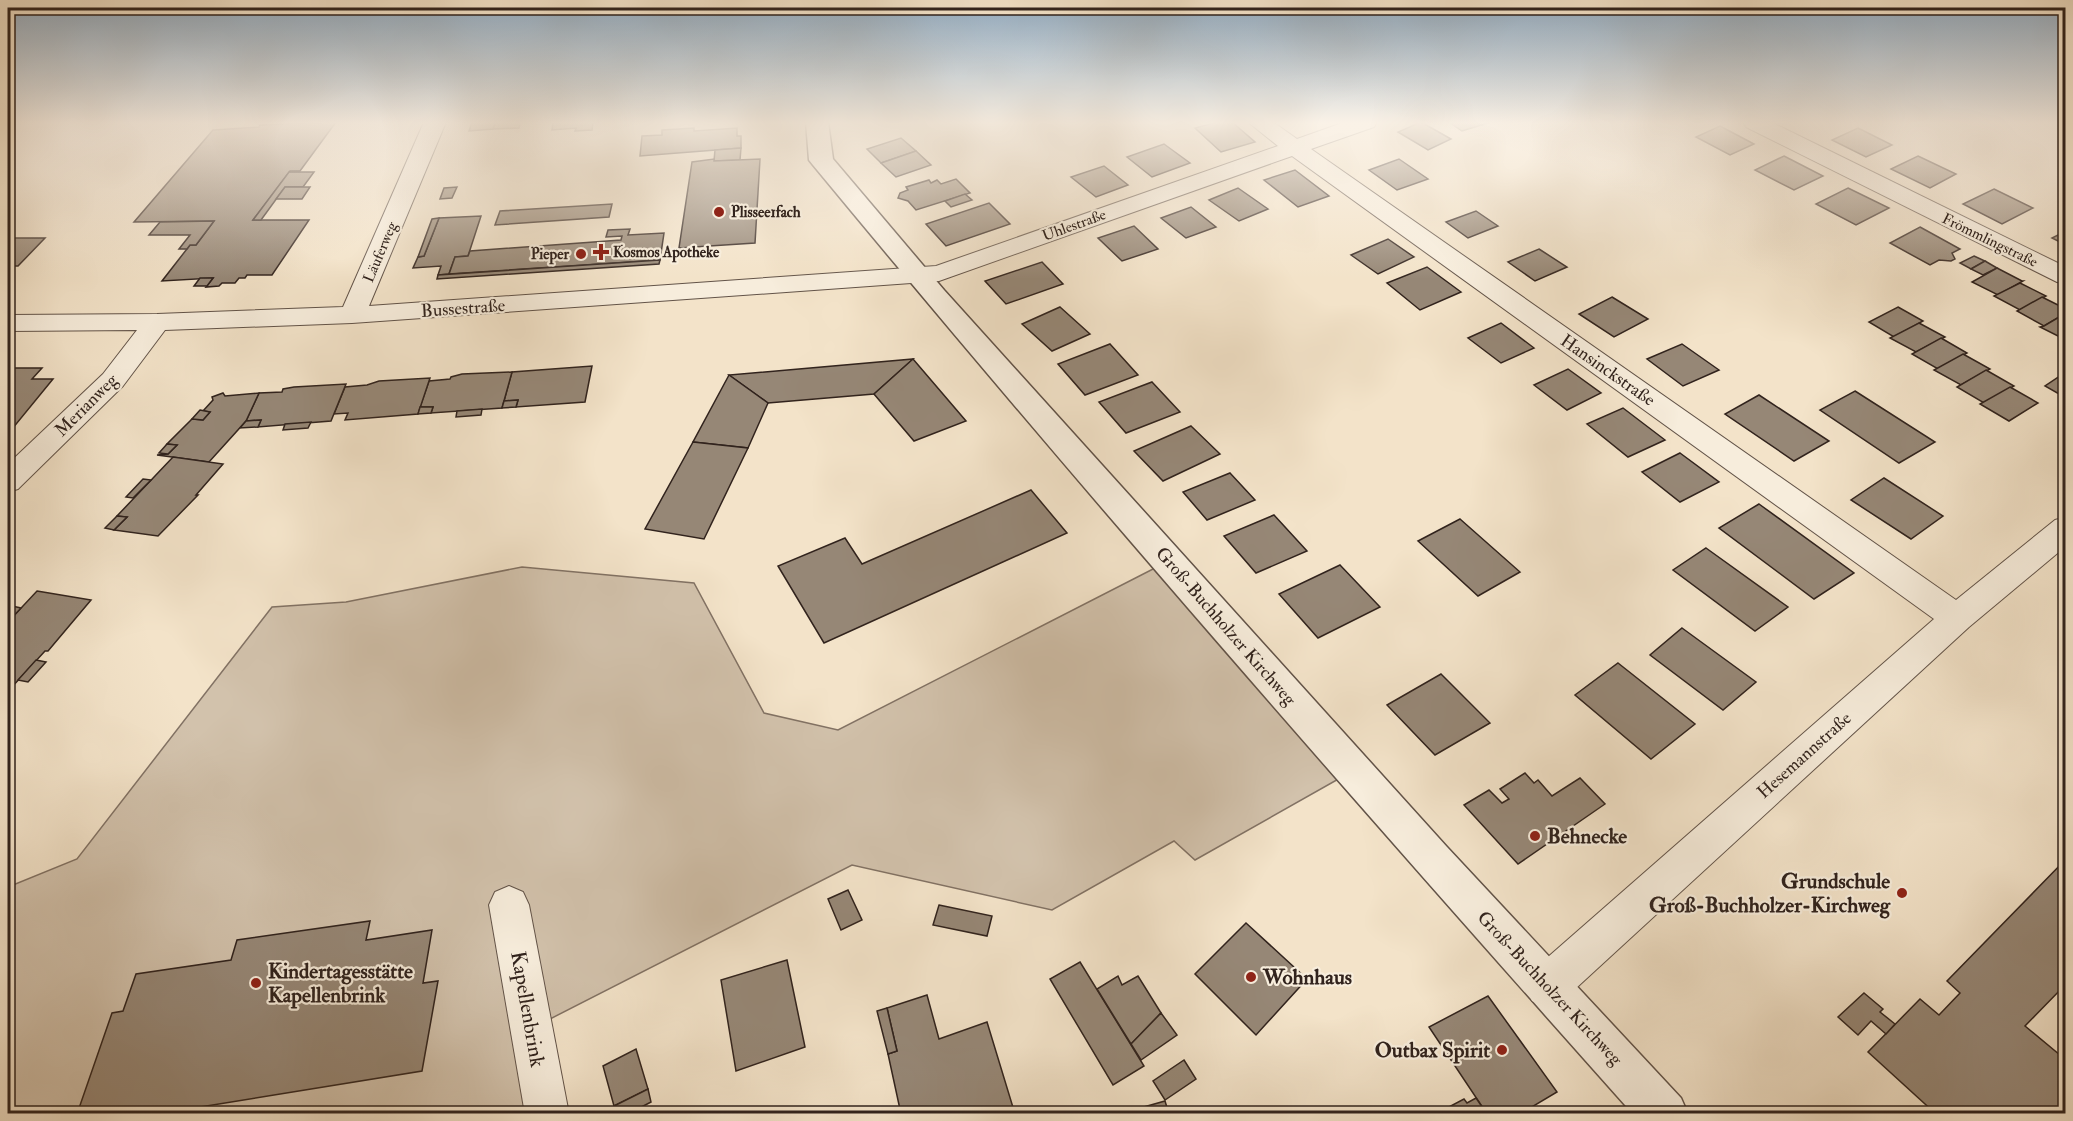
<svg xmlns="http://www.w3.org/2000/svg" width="2073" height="1121" viewBox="0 0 2073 1121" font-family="'IM FELL Double Pica',serif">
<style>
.green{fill:#d2c2ac;stroke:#827264;stroke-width:1.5}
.building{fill:#968776;stroke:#31231d;stroke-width:1.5}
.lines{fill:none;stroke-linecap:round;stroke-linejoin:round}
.minor-casing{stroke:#625348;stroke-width:2}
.tertiary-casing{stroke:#625348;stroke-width:3}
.minor{fill:#f7eddc;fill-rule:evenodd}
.tertiary{fill:#f7eddc;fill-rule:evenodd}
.poi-dot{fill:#8f2418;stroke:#f7eddc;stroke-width:2}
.labels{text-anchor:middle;stroke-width:4.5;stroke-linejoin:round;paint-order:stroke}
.far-poi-label{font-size:15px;font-weight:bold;fill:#31231d;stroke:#f7eddc;text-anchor:start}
.far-street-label{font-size:15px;fill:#31231d;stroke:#f7eddc}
.street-label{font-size:18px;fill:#31231d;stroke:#f7eddc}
.near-poi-label{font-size:21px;font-weight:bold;fill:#31231d;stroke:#f7eddc;text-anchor:start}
.near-street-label{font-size:21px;fill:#31231d;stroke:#f7eddc}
</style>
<rect width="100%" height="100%" fill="#f3e3c9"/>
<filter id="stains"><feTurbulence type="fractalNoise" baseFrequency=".00333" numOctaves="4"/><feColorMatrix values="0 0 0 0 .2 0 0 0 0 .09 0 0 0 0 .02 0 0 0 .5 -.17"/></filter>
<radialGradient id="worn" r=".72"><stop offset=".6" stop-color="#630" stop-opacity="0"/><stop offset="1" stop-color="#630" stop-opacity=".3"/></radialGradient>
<polygon class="green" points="522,567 694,583 764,713 838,730 1155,568 1342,777 1195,860 1174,841 1052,910 852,865 548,1020 567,1113 8,1114 8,887 77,859 272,607 346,602"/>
<g class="building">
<polygon points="336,122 300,171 290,171 253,220 309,220 272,275 247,275 245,278 239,278 235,283 222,283 219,286 206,287 213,278 162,281 190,245 196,245 214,221 134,222 213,130 259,127 260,125"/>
<polygon points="472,122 496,122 493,129 469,131"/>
<polygon points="496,122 520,122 519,128 493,129"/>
<polygon points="553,122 593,122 592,130 575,131 576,128 552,130"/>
<polygon points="1217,122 1232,122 1255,142 1221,152 1195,128"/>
<polygon points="1421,122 1451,139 1428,150 1398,132"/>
<polygon points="1449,122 1491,122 1462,131"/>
<polygon points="1720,126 1754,144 1730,155 1696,137"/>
<polygon points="694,128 694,131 737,128 737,136 741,136 741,148 640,156 642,136 662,135 662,130"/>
<polygon points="1858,128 1892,145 1866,157 1832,140"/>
<polygon points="901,138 916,151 881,163 867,149"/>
<polygon points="1164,144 1190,163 1152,177 1127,157"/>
<polygon points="741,148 740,160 714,161 715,150"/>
<polygon points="916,151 931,165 896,177 881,163"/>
<polygon points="1784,156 1823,176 1794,190 1755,170"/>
<polygon points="1918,156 1956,174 1930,188 1891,169"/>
<polygon points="714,159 714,161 760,159 755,243 679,248 692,162"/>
<polygon points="1399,159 1428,179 1397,190 1369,170"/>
<polygon points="1104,166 1128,185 1096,197 1071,177"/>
<polygon points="1295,170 1329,196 1298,207 1264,180"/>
<polygon points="289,172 314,172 303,187 285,187 261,220 253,220"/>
<polygon points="956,179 970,193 916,210 908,201 898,198 900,193 908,190 906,187 929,180 931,183 937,180 941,184"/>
<polygon points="285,187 310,187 302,199 276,199"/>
<polygon points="457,187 452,198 440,199 444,188"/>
<polygon points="1238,188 1268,209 1239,221 1209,200"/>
<polygon points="1848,188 1889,208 1856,225 1816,204"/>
<polygon points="1994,189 2033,208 2002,224 1963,204"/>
<polygon points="965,194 972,200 951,207 945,201"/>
<polygon points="989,203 1010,224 946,246 926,224"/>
<polygon points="612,204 609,217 495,225 500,211"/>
<polygon points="1191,207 1216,227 1186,238 1161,218"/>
<polygon points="1476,211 1498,226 1468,238 1446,222"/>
<polygon points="481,216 468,256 455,257 449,274 438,275 441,266 413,268 418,257 424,256 439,218"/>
<polygon points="439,218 424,256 418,257 432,219"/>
<polygon points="214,221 196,245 190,245 187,249 179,249 190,235 149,235 160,222"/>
<polygon points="1134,226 1158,249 1122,261 1098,238"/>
<polygon points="1920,227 1960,249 1952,253 1955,259 1951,261 1939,260 1930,265 1890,243"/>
<polygon points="630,229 628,235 664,233 660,260 449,274 455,257 468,256 470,251 621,240 622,236 606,237 608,230"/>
<polygon points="2066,231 2066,245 2052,238"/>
<polygon points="8,238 45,238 18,266 8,266"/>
<polygon points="1388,239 1414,257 1378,274 1351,255"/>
<polygon points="1539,249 1567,267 1535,281 1508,262"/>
<polygon points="1974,256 1985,261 1971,269 1960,263"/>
<polygon points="660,260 659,264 437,279 438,275"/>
<polygon points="1985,261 1997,268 1983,275 1971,269"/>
<polygon points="1042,262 1063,284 1006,304 985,281"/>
<polygon points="1427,267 1461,292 1420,310 1387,283"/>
<polygon points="1997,268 2022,281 2023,281 1998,295 1972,282"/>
<polygon points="200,278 213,278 207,286 194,286"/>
<polygon points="2020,283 2046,296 2020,310 1994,296"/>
<polygon points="1612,297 1648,319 1614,337 1579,314"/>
<polygon points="2042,297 2066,309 2066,313 2044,326 2017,311"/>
<polygon points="1060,307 1090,334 1052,351 1022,324"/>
<polygon points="1898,307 1923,321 1894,337 1869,322"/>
<polygon points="2066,313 2066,340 2040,327 2044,326"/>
<polygon points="1501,323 1534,348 1501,363 1468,338"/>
<polygon points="1919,323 1945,337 1916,352 1890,338"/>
<polygon points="1941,338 1967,353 1938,369 1912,354"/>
<polygon points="1110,344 1138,375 1085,395 1058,364"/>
<polygon points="1682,344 1719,370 1683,386 1647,359"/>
<polygon points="1963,354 1990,369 1961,385 1934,370"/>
<polygon points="913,359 874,394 768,403 729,375"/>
<polygon points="913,359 966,421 914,441 874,394"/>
<polygon points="592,366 585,402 516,407 518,400 504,401 512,372"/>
<polygon points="8,368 42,368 32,379 53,379 8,434"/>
<polygon points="1568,369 1601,393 1567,410 1534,385"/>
<polygon points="1986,370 2014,386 1984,403 1957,387"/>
<polygon points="512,372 502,408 431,413 433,407 420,407 429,381 450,379 451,377 462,374"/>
<polygon points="2066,372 2066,398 2045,386"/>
<polygon points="729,375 768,403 748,448 693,442"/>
<polygon points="430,378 418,414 345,420 348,413 334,414 345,387 367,385 379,381"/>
<polygon points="1152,382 1180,412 1126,433 1099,402"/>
<polygon points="346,384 331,421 258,427 261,420 246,421 259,393 282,392 283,389 294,387"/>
<polygon points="2010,387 2038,403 2009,421 1980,404"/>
<polygon points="1855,391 1935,442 1899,463 1820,410"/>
<polygon points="223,393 225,396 259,393 246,421 209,462 157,455 168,454 177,445 167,444 192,419 203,420 210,412 203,411 213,400 212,397"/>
<polygon points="1759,395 1829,441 1794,461 1725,414"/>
<polygon points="518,400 516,407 502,408 504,401"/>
<polygon points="420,407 433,407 431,413 418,414"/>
<polygon points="1623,408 1665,440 1628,457 1587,424"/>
<polygon points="482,409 481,415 456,417 457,411"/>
<polygon points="200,410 210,412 203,420 192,419"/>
<polygon points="261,420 258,427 240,428 246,421"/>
<polygon points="311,422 308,428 283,430 285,424"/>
<polygon points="1191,426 1220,454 1163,481 1134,451"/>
<polygon points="693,442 748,448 704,539 645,529"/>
<polygon points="167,444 177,445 168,454 159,453"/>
<polygon points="1680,453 1719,482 1680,502 1642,472"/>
<polygon points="173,457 223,464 196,495 198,495 158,536 114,530 127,517 117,516"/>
<polygon points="1230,473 1255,500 1207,520 1183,492"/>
<polygon points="1884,478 1943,516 1911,539 1851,500"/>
<polygon points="143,479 151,480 133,498 126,497"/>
<polygon points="1031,490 1067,533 824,643 778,566 845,538 862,564"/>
<polygon points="1759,504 1854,573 1814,599 1719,528"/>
<polygon points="1274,515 1307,551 1256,573 1224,536"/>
<polygon points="117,516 127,517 114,530 105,528"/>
<polygon points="1460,519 1520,572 1478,596 1418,541"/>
<polygon points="1706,548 1788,607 1755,631 1673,570"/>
<polygon points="1340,565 1380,607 1318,638 1279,594"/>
<polygon points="37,591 91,600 48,651 45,651 12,687 8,686 8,622"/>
<polygon points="12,606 21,608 8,622 8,611"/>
<polygon points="1682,628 1756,682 1723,710 1650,655"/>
<polygon points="36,660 46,662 28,682 18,680"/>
<polygon points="1618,663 1695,724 1651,759 1575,695"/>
<polygon points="1441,674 1490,723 1435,755 1387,705"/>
<polygon points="1525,773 1534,783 1538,780 1552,796 1580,778 1605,804 1518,864 1464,805 1489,790 1502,803 1509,799 1500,789"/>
<polygon points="2066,859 2066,984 2025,1026 2066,1060 2066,1114 1936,1114 1868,1052 1920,999 1939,1015 1960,993 1947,981"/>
<polygon points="848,890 862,920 841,930 828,899"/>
<polygon points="939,905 992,916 987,936 933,925"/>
<polygon points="370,921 366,940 432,930 423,983 438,981 422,1071 157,1114 77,1114 112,1013 123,1011 136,974 231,960 237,940"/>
<polygon points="1246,923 1307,979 1256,1035 1195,974"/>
<polygon points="787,960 805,1047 736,1071 721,980"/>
<polygon points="1080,962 1144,1066 1113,1085 1050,979"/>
<polygon points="1118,976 1122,985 1138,976 1161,1013 1131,1044 1097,989"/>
<polygon points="1864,993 1883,1009 1880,1012 1895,1024 1886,1034 1871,1021 1858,1035 1838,1017"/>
<polygon points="927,995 939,1039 987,1022 1015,1114 901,1114 888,1054 897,1051 887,1008"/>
<polygon points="1488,996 1557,1092 1520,1114 1487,1114 1429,1027"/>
<polygon points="887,1008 897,1051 888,1054 877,1011"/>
<polygon points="1161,1013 1177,1035 1141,1060 1131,1044"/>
<polygon points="636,1049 648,1089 614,1106 603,1066"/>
<polygon points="1184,1060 1196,1079 1165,1100 1153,1081"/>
<polygon points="648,1089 651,1102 628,1114 616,1114 614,1106"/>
<polygon points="1476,1098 1487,1114 1442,1114 1441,1111 1464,1099 1467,1103"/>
<polygon points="1165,1101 1169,1114 1119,1114"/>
</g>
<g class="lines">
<defs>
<g id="minor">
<polygon points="424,122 446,122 369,306 936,266 1278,146 1248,122 1273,122 1297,139 1345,122 1377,122 1374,127 1311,149 1956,600 2055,520 2066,517 2066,546 1969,627 1562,1001 1547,1007 1532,1001 1526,986 1532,971 1934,619 1292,156 939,281 352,323 165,330 123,386 18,489 8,492 8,464 103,374 137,330 8,331 8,315 157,314 343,307"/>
<polygon points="1743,122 1771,122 2066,267 2066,284 2057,282 1746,127"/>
<polygon points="509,886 523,892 529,905 569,1114 525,1114 489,905 495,892"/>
</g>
<path id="tertiary" d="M806,122H828L833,159L944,290L1447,847L1681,1098L1688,1114H1633C1355,802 1079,487 813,165L809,160Z"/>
</defs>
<use href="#minor" class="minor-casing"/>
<use href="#tertiary" class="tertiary-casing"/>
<use href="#minor" class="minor"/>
<use href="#tertiary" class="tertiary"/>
</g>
<linearGradient id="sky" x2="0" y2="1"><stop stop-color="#92adc4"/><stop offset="0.44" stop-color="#faf2e7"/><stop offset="1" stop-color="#faf2e7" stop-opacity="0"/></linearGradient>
<rect width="2073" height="279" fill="url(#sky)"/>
<g class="poi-dot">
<circle cx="719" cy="212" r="6"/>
<path d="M598 243h6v6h6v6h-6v6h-6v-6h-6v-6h6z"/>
<circle cx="581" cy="254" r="6"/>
<circle cx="1535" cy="836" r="6"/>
<circle cx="1902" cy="893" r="6"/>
<circle cx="1251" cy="977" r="6"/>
<circle cx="256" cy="983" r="6"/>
<circle cx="1502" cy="1050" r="6"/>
</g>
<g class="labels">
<g class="far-poi-label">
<text x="731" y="217">Plissee1fach</text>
<text x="613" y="257">Kosmos Apotheke</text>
<text x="569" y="259" text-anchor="end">Pieper</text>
</g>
<g class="far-street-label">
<text transform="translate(1074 225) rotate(-20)" y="5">Uhlestraße</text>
<text transform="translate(1990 240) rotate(26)" y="5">Frömmlingstraße</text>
<text transform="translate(380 252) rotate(-67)" y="5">Läuferweg</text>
</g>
<g class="street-label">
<text transform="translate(463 308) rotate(-4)" y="6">Bussestraße</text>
<text transform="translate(1608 370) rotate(35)" y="6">Hansinckstraße</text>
<text transform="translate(86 405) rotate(-45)" y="6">Merianweg</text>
<text transform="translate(1226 626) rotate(49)" y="6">Groß-Buchholzer Kirchweg</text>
<text transform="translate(1804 755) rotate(-42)" y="6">Hesemannstraße</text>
<text transform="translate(1550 988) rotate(47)" y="6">Groß-Buchholzer Kirchweg</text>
</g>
<g class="near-poi-label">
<text x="1547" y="843">Behnecke</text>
<text x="1890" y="888" text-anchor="end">Grundschule<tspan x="1890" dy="24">Groß-Buchholzer-Kirchweg</tspan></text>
<text x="268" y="978">Kindertagesstätte<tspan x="268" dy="24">Kapellenbrink</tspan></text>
<text x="1263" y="984">Wohnhaus</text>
<text x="1490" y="1057" text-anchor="end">Outbax Spirit</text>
</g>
<g class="near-street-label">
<text transform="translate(528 1009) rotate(80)" y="7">Kapellenbrink</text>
</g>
</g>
<rect width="2073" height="1121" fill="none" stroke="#f3e3c9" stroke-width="30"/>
<rect x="9" y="9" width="2055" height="1103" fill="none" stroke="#31231d" stroke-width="3"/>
<rect x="15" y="15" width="2043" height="1091" fill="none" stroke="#31231d" stroke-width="1.5"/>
<rect width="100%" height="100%" filter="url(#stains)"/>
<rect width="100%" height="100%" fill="url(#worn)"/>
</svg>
